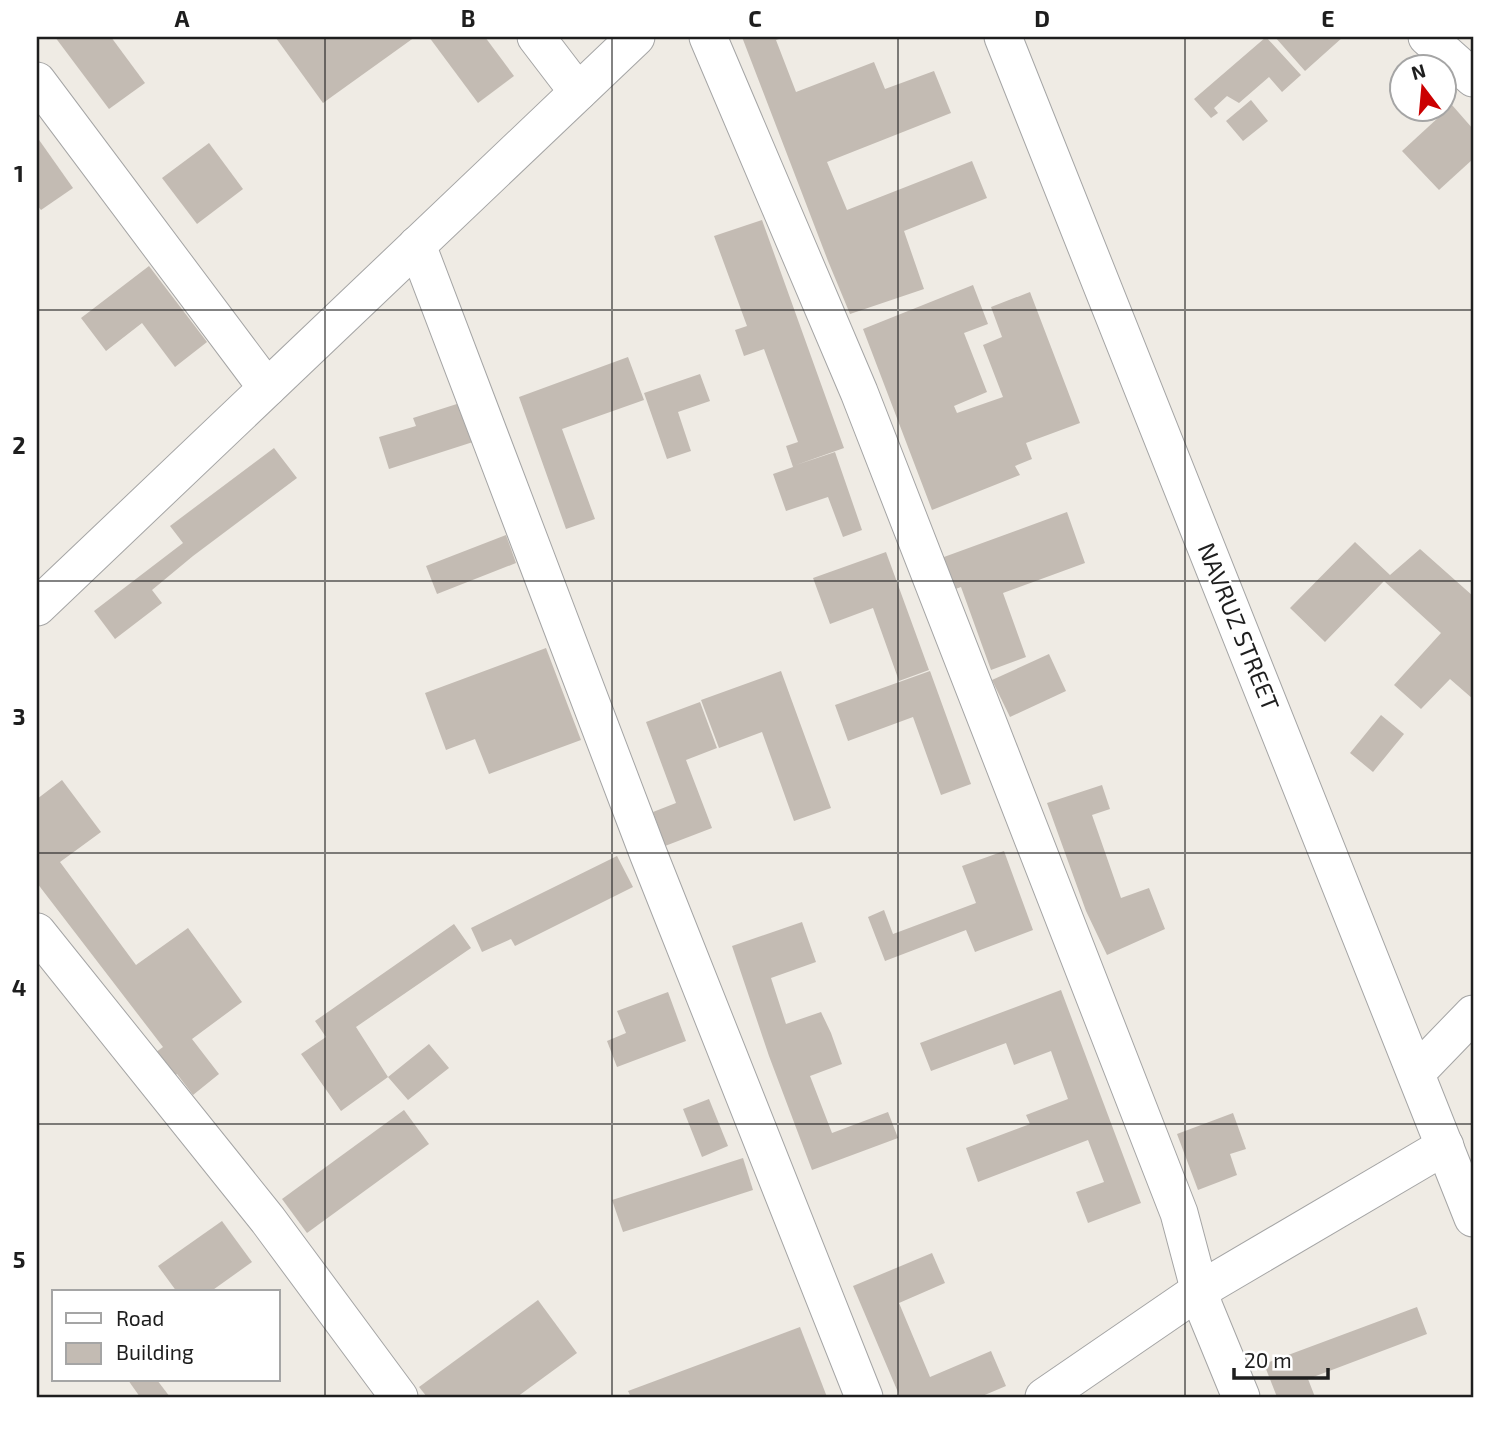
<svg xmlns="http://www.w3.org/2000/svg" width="1510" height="1434" viewBox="0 0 1510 1434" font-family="'Exo 2',sans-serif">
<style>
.building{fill:#c3bbb3}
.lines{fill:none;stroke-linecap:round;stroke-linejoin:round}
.minor-casing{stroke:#a5a5a5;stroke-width:39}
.minor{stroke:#fff;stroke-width:37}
.grid{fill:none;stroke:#1e1e1e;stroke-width:2;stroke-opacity:0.55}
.labels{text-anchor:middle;stroke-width:5;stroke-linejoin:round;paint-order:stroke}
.street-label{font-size:24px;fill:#1e1e1e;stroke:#fff}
.neatline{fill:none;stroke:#1e1e1e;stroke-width:2.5}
.grid-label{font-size:23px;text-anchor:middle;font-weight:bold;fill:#1e1e1e}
</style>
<rect width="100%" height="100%" fill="#efebe4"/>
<g class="building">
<polygon points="55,37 111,37 145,83 109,109"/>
<polygon points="278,37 415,37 323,103 276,38"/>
<polygon points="429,37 485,37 514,76 478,103"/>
<polygon points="742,37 785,37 776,40 796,92 874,62 885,89 934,71 951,113 827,162 847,210 972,161 987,198 904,231 924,289 850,314 828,261"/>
<polygon points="1266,37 1301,75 1282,92 1269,77 1239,103 1227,96 1214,108 1218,113 1211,118 1194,99"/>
<polygon points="1275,37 1343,37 1305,71"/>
<polygon points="1251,100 1268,121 1243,141 1226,121"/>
<polygon points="1452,105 1473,129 1473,159 1439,190 1402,151"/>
<polygon points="37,137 73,188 41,210 37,205"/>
<polygon points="209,143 243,189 197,224 162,178"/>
<polygon points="762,220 844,448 796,465 835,452 862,530 843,537 828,497 786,511 773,474 793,467 786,446 798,442 764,349 744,356 735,330 747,326 714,236"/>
<polygon points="149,266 207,342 175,367 142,323 106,351 81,318"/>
<polygon points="973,285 988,324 964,333 987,392 954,406 957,413 1003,397 983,345 1002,337 991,307 1030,292 1080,423 1026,443 1032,459 1015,466 1020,475 932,510 863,329"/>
<polygon points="628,357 644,400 562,429 595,519 566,529 519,397"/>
<polygon points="700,374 710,401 678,412 691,451 667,459 644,393"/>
<polygon points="460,403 473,442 389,469 379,437 416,426 413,418"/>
<polygon points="274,448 297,478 193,556 152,590 162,603 115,639 94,611 183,543 170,526"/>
<polygon points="1067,512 1085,563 1003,593 1026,657 991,670 961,587 944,593 933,561"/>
<polygon points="506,535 516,563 437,594 426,566"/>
<polygon points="1355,542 1390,575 1420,549 1473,596 1473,699 1450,679 1421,709 1394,685 1441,633 1384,581 1325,642 1290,608"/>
<polygon points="886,552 929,670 899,681 873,608 830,624 813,578"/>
<polygon points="546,648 581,740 489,774 475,739 446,750 425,693"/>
<polygon points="1049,654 1066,691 1010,717 992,680"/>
<polygon points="781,671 831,808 794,821 762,732 719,748 701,700"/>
<polygon points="930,671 971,784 941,795 913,717 848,741 835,705"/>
<polygon points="700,702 717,748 686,760 712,828 665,846 653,812 676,803 646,722"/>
<polygon points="1381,715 1404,734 1373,772 1350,753"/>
<polygon points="62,780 101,832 60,862 136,965 188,928 242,1002 192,1039 219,1074 193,1095 177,1074 167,1082 148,1058 163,1047 37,883 37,799"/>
<polygon points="1102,785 1110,809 1092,815 1121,898 1149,888 1165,929 1107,955 1086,911 1047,803"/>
<polygon points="1004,851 1033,930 975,952 966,930 885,961 868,917 884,910 893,934 976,903 962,866"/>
<polygon points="617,856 633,887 515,946 511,939 482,952 471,928"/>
<polygon points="802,922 816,962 771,978 786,1024 821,1012 831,1033 842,1064 810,1076 832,1133 888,1112 898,1138 812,1170 769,1056 732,946"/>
<polygon points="454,924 471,948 356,1027 388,1077 429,1044 449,1068 408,1100 388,1077 341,1111 301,1054 326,1037 315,1021"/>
<polygon points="1061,990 1141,1203 1088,1223 1076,1192 1104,1182 1088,1140 978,1182 966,1148 1030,1124 1026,1115 1068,1099 1051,1051 1014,1065 1006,1043 931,1071 920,1043"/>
<polygon points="668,992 686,1041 617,1067 607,1041 626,1033 617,1011"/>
<polygon points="709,1099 728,1146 702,1157 683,1109"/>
<polygon points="404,1110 429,1144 307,1233 282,1199"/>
<polygon points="1233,1113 1246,1149 1230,1154 1237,1175 1198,1190 1177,1134"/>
<polygon points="743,1158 753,1190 623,1232 612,1200"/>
<polygon points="222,1221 252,1262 210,1292 177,1292 158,1266"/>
<polygon points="932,1253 945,1283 899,1303 930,1377 991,1351 1006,1386 980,1397 900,1397 853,1286"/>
<polygon points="538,1300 577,1353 517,1397 427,1397 419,1387"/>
<polygon points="1417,1307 1427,1334 1308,1379 1315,1397 1277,1397 1264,1364"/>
<polygon points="800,1327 827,1397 631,1397 628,1391"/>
<polygon points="128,1380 157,1380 170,1397 140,1397"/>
</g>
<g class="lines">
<defs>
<g id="minor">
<polyline points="536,37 578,92"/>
<polyline points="708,37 859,392 1179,1213 1204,1307 1241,1397"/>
<polyline points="1003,37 1473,1218"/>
<polyline points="1427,37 1473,78"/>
<polyline points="37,81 267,388"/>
<polyline points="417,245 648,853 864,1397"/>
<polyline points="37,607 636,37"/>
<polyline points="37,932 268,1220 399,1397"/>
<polyline points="1416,1073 1473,1014"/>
<polyline points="1044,1397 1200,1290 1445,1146"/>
</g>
</defs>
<use href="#minor" class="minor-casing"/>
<use href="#minor" class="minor"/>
</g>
<path class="grid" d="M325,37V1397M612,37V1397M898,37V1397M1185,37V1397M37,310H1473M37,581H1473M37,853H1473M37,1124H1473"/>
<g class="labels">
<g class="street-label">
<text transform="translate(1238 627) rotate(68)" y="8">NAVRUZ STREET</text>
</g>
</g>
<rect width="1510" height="1434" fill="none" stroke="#ffffff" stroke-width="77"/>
<rect x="52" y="1290" width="228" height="91" fill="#ffffff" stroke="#a5a5a5" stroke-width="2"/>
<rect x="66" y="1313" width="35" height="10" fill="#ffffff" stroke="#a5a5a5" stroke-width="2"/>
<text x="116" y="1326" font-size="21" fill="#1e1e1e">Road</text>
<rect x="66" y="1343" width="35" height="21" fill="#c3bbb3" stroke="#a5a5a5" stroke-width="2"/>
<text x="116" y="1360" font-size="21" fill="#1e1e1e">Building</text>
<g transform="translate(1423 88) rotate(344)"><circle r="33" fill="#ffffff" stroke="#a5a5a5" stroke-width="2"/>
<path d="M0-5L12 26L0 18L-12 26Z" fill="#cb0001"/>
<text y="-10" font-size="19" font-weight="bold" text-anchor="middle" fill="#1e1e1e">N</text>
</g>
<path d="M1234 1368v10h94v-10" fill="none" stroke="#1e1e1e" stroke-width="3.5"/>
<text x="1244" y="1368" font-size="21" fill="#1e1e1e" stroke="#ffffff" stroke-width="5" paint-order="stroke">20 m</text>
<rect x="38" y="38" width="1434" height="1358" class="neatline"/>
<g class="grid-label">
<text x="182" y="27">A</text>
<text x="468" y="27">B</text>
<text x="755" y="27">C</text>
<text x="1042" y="27">D</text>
<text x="1328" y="27">E</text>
<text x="19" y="182">1</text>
<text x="19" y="454">2</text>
<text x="19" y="725">3</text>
<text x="19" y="996">4</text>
<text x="19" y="1268">5</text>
</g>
</svg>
